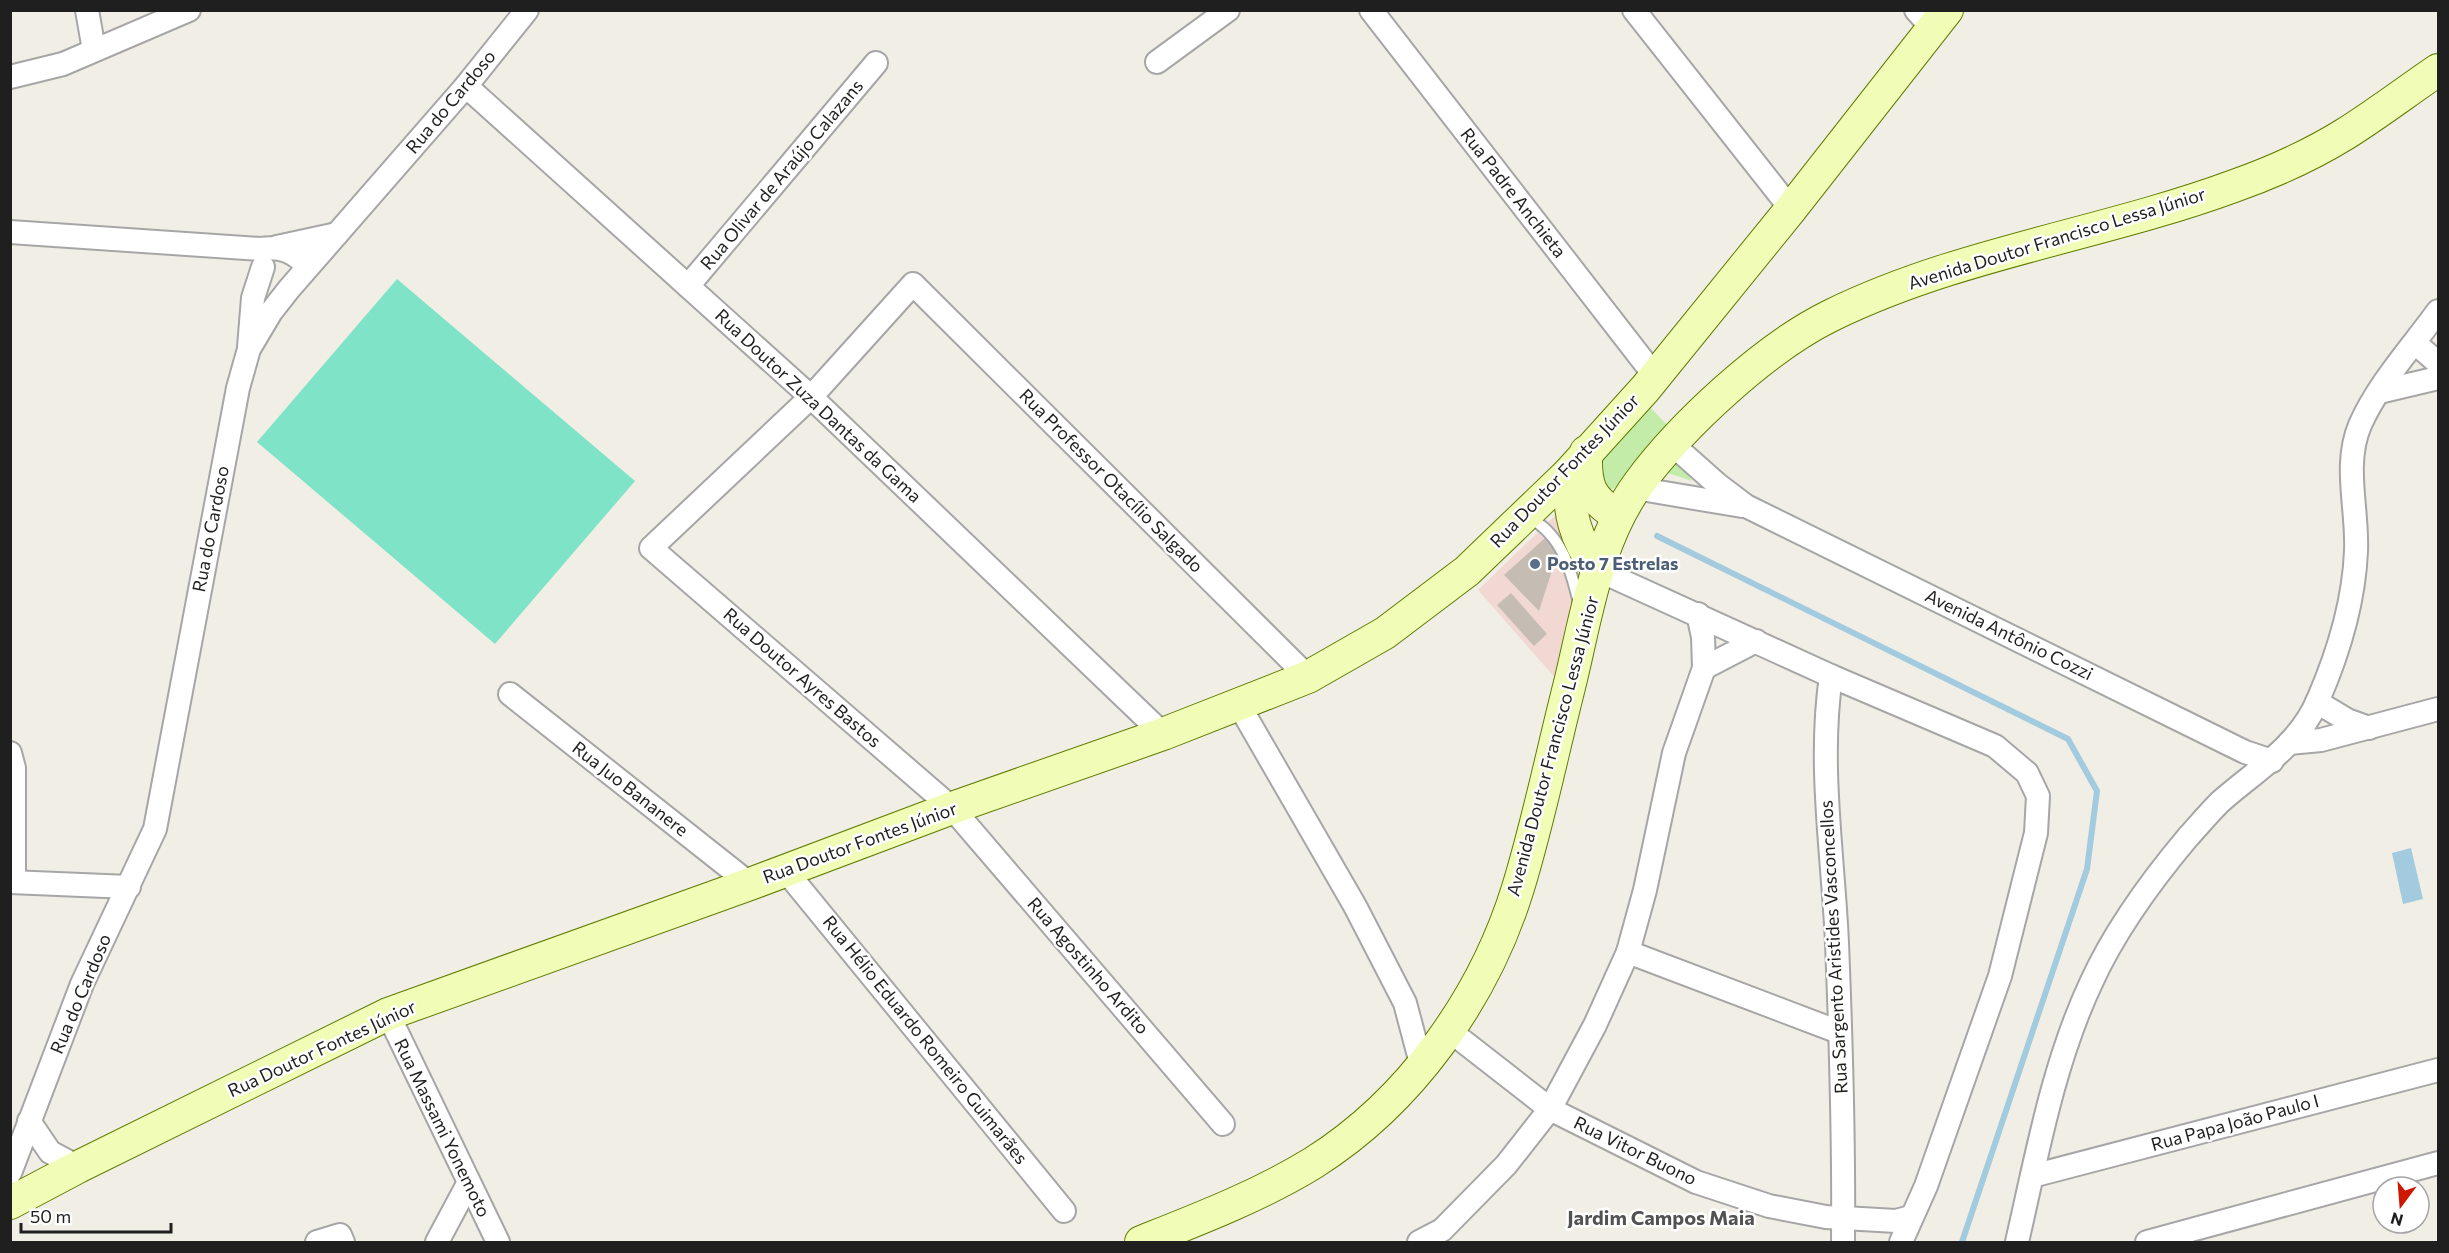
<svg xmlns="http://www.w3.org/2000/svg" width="2449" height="1253" viewBox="0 0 2449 1253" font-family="Commissioner,sans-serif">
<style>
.commercial{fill:#f2d8d3}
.grass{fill:#c2eca8}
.pitch{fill:#7fe3c7}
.water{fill:#a3cbe0}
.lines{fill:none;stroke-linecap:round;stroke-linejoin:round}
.stream{stroke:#a3cbe0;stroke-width:6}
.building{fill:#c5bdb4}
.lane-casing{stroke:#a6a6a6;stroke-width:14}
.street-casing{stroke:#a6a6a6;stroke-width:26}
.secondary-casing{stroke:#607c00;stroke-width:34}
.lane{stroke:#fff;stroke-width:10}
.street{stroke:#fff;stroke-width:22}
.secondary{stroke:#f1fcb7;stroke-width:32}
.service-dot{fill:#5c6f8a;stroke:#fff;stroke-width:2}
.labels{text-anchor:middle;stroke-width:5;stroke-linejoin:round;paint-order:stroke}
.street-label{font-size:18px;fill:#1f1f1f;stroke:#fff}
.service-label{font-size:18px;font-weight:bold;fill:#4e5e75;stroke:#fff;text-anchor:start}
.neighbourhood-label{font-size:20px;font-weight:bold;fill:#525252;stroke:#fff}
</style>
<rect width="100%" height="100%" fill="#f0eee5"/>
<polygon class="commercial" points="1559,512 1571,556 1584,578 1557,680 1478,590"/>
<g class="grass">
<polygon points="1645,402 1669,427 1616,487 1608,491 1595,462"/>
<polygon points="1677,459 1692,481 1665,472"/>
</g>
<polygon class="pitch" points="397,279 635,481 495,644 257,442"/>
<polygon class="water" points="2411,848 2423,899 2403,904 2392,853"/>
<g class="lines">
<polyline class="stream" points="1657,536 2068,739 2097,791 2087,869 1962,1242"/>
</g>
<g class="building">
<polygon points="1545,538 1558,552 1539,611 1504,575"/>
<polygon points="1511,593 1547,634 1534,646 1497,605"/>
</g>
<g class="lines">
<defs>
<path id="lane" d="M1528,517C1562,534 1571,570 1579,603"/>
<g id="street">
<polyline points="87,10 94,50"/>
<polyline points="1371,10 1655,376"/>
<polyline points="1634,10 1791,209"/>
<polyline points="1916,10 1933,29"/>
<polyline points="1157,62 1228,10"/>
<polyline points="10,77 63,64 189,10"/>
<polyline points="466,86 811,397 1163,734"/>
<path d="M10,232L260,249C281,246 294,251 308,267"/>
<polyline points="277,247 337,234"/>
<polyline points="688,286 876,63"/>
<polyline points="2415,343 2438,363"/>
<polyline points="249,347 253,298 263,267"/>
<polyline points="2379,392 2438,378"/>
<polyline points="1673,445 1717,484 1746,506 2245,752 2272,761"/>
<polyline points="1635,488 1742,506"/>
<polyline points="1598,570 1831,676 1995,746 2027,773 2038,796 2036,833 2000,976 1926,1186 1901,1242"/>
<polyline points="1704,668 1756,641"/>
<path d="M1831,676C1818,765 1833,854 1837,943C1841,1042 1844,1143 1843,1242"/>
<polyline points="510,694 750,884"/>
<polyline points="2317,702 2347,720 2369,728"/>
<polyline points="1239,705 1355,906 1405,1003 1422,1067"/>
<polyline points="2289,743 2321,740 2438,709"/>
<polyline points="10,753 14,768 14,882"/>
<polyline points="785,870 1064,1211"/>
<polyline points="10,882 129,887"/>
<polyline points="1628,952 1839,1032"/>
<polyline points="388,1014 498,1242"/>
<polyline points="1450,1031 1550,1109 1696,1182 1769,1206 1826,1217 1896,1221 1911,1217"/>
<polyline points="29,1121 50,1152 78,1167"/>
<polyline points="1223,1124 952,808 651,548 811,397 913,284 1308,677"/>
<polyline points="10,1173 82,984 155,829 238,388 249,349 271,312 289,289 466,86 527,10"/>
<polyline points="2032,1176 2438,1070"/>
<polyline points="317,1242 340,1235 343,1242"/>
<polyline points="437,1242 468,1184"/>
<polyline points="1419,1242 1442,1230 1506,1165 1550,1109 1595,1025 1628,952 1645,890 1674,753 1704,668 1703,637 1698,614"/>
<path d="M2017,1242C2037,1155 2053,1064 2091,983C2115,930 2151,881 2188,837C2198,826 2209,813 2220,802C2256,770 2298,747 2318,700C2338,654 2354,601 2356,551C2358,509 2343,465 2360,425C2378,384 2412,347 2438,311"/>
<polyline points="2147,1242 2438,1163"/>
</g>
<g id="secondary">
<path d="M1586,452C1585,486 1589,498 1618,516"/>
<path d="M1569,473C1569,513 1574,538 1598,570"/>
<polyline points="10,1203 78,1167 388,1014 750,884 952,808 1163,734 1308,677 1385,633 1467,571 1569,473 1645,389 1791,209 1947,10"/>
<path d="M1141,1242C1199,1219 1259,1196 1313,1163C1410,1102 1484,998 1518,888C1538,823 1552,754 1569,687C1586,619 1596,541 1639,483C1682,425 1765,348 1830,316C1958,253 2101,235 2234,186C2271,173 2311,155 2345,134C2377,114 2407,91 2438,70"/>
</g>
</defs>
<use href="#lane" class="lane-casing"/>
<use href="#street" class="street-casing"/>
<use href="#secondary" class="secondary-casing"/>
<use href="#lane" class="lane"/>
<use href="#street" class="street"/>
<use href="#secondary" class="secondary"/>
</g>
<circle class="service-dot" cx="1535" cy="564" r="6"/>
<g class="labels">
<g class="street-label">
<text transform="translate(451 102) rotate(-50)" y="6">Rua do Cardoso</text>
<text transform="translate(782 175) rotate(-50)" y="6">Rua Olivar de Araújo Calazans</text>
<text transform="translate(1513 193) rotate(52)" y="6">Rua Padre Anchieta</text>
<text transform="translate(2057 239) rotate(-17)" y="6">Avenida Doutor Francisco Lessa Júnior</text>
<text transform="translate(818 406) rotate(43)" y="6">Rua Doutor Zuza Dantas da Gama</text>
<text transform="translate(1565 471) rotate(-46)" y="6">Rua Doutor Fontes Júnior</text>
<text transform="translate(1111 481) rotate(45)" y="6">Rua Professor Otacílio Salgado</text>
<text transform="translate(211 529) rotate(-79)" y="6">Rua do Cardoso</text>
<text transform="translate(2009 635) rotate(26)" y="6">Avenida Antônio Cozzi</text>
<text transform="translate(802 678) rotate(41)" y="6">Rua Doutor Ayres Bastos</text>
<text transform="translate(1553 746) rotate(-75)" y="6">Avenida Doutor Francisco Lessa Júnior</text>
<text transform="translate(630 789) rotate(38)" y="6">Rua Juo Bananere</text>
<text transform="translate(860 843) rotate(-20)" y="6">Rua Doutor Fontes Júnior</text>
<text transform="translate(1834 947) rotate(-93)" y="6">Rua Sargento Aristides Vasconcellos</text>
<text transform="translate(1088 966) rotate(49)" y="6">Rua Agostinho Ardito</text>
<text transform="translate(81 994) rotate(-67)" y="6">Rua do Cardoso</text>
<text transform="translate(925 1040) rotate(51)" y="6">Rua Hélio Eduardo Romeiro Guimarães</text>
<text transform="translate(322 1049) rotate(-25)" y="6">Rua Doutor Fontes Júnior</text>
<text transform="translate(2235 1123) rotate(-15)" y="6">Rua Papa João Paulo I</text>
<text transform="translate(442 1128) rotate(64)" y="6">Rua Massami Yonemoto</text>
<text transform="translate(1635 1151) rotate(26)" y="6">Rua Vitor Buono</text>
</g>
<g class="service-label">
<text x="1547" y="570">Posto 7 Estrelas</text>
</g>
<g class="neighbourhood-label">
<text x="1661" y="1225">Jardim Campos Maia</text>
</g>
</g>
<rect width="2449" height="1253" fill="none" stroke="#1f1f1f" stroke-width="24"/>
<g transform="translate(2401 1205) rotate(196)"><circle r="28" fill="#ffffff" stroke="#a5a5a5" stroke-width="1.5"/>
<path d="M0-4.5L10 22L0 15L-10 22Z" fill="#ce1700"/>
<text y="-9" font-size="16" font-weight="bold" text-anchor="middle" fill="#1f1f1f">N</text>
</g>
<path d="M21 1223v9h150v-9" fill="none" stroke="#1f1f1f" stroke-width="3"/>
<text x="30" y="1223" font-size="18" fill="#1f1f1f" stroke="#ffffff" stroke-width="4.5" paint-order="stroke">50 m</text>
</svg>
